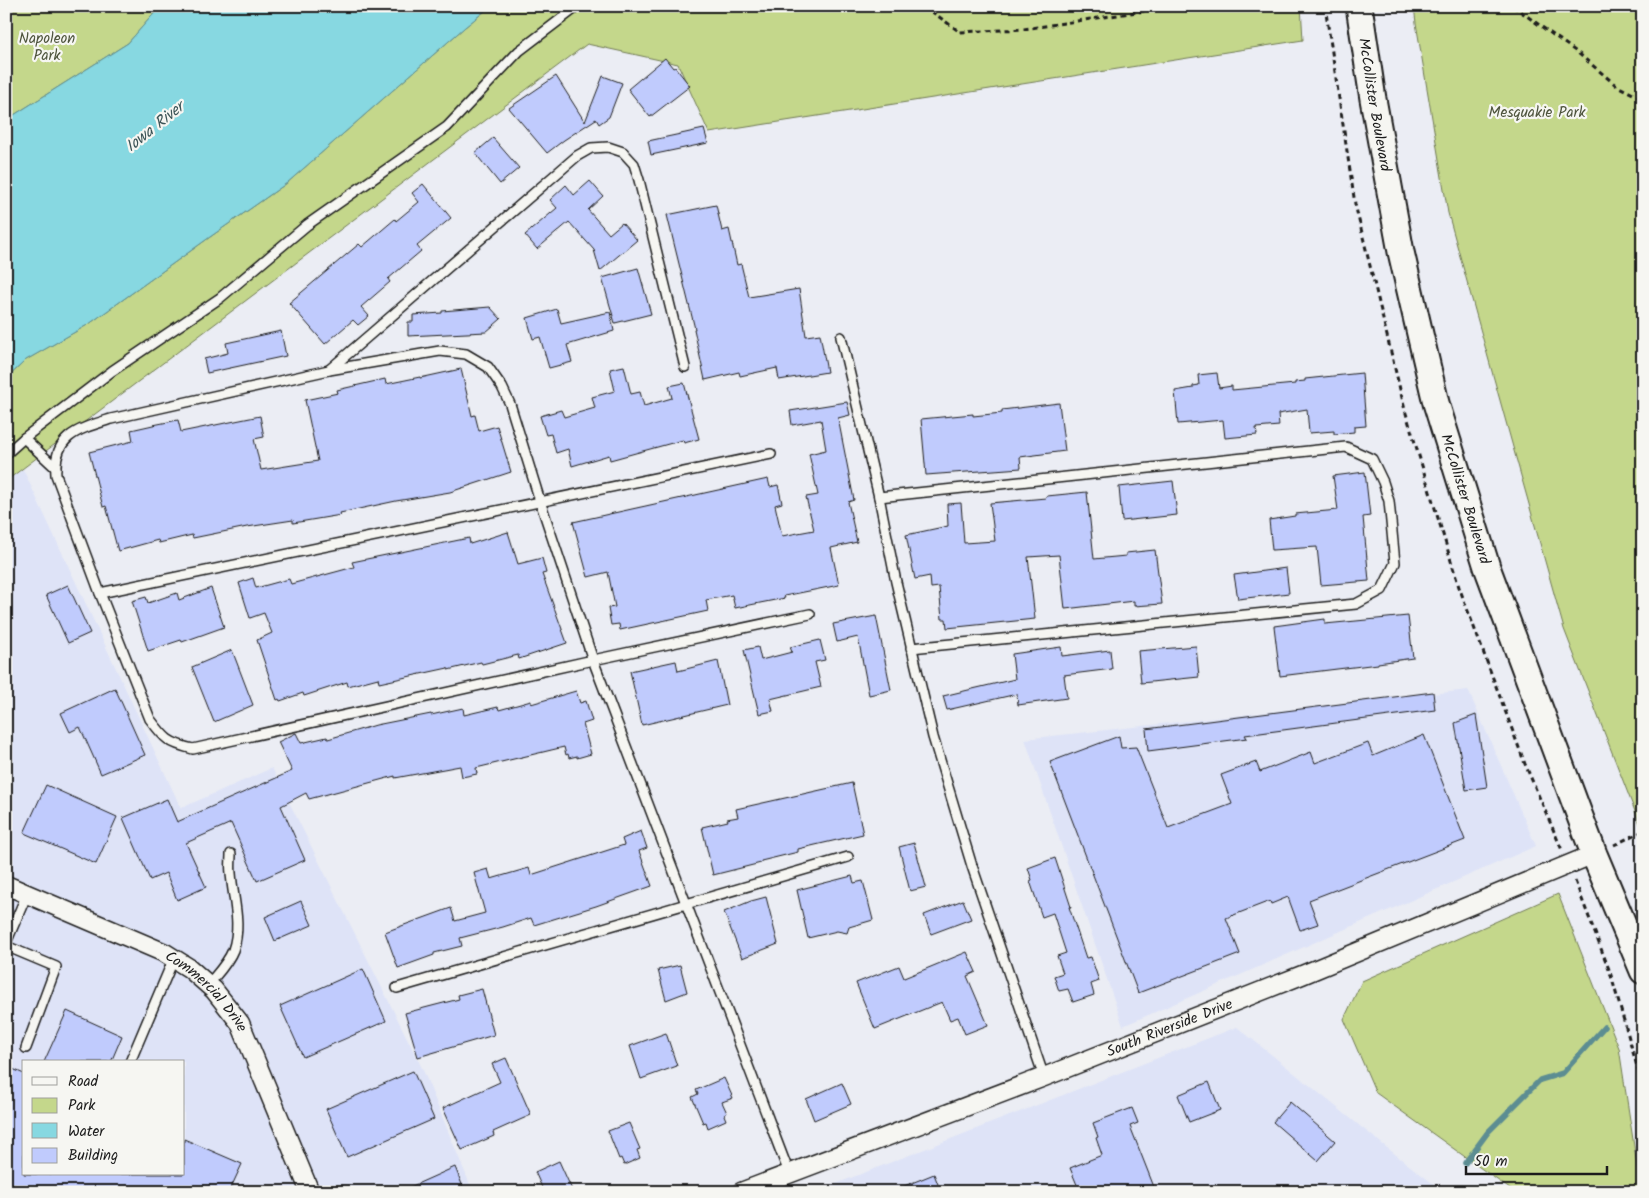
<svg xmlns="http://www.w3.org/2000/svg" width="1649" height="1198" viewBox="0 0 1649 1198" font-family="Kalam,sans-serif">
<style>
.built{fill:#dee3f7;fill-rule:evenodd}
.green{fill:#c4d78b;stroke:#707a54}
.water{fill:#87d8e1;stroke:#5c8d92}
.lines{fill:none;stroke-linecap:round;stroke-linejoin:round}
.stream{stroke:#5c8d92;stroke-width:5.5}
.building{fill:#c0cbfd;stroke:#1c1c1c}
.lane-casing{stroke:#1c1c1c;stroke-width:12}
.street-casing{stroke:#1c1c1c;stroke-width:21}
.secondary-casing{stroke:#1c1c1c;stroke-width:29}
.path{stroke:#1c1c1c;stroke-width:3;stroke-dasharray:5 4;stroke-linecap:butt}
.lane{stroke:#f6f6f2;stroke-width:9}
.street{stroke:#f6f6f2;stroke-width:18}
.secondary{stroke:#f6f6f2;stroke-width:25}
.labels{text-anchor:middle;stroke-width:4.5;stroke-linejoin:round;paint-order:stroke}
.park-label{font-size:15px;fill:#4e543d;stroke:#f6f6f2}
.street-label{font-size:15px;fill:#1c1c1c;stroke:#f6f6f2}
.water-label{font-size:16px;font-style:italic;fill:#3c5457;stroke:#f6f6f2}
</style>
<rect width="100%" height="100%" fill="#ebedf4"/>
<filter id="ink" filterUnits="userSpaceOnUse"><feTurbulence type="fractalNoise" baseFrequency=".02" numOctaves="2"/><feDisplacementMap in="SourceGraphic" scale="10" xChannelSelector="R" yChannelSelector="G"/><feConvolveMatrix kernelMatrix="1 2 1 2 8 2 1 2 1" color-interpolation-filters="sRGB"/></filter>
<g filter="url(#ink)">
<g class="built">
<path d="M23,469L181,808L272,768L423,1070L473,1192H6V481ZM24,1062H184V1174H24Z"/>
<polygon points="1468,690 1536,846 1123,1026 1025,739"/>
<polygon points="1237,1027 1401,1159 1444,1192 815,1192"/>
</g>
<g class="green">
<polygon points="6,6 162,6 158,9 128,43 6,120"/>
<polygon points="491,6 1301,6 1303,40 709,133 678,64 587,44 6,481 6,379 26,360 89,324 210,237 287,183 465,27"/>
<polygon points="1414,6 1643,6 1643,832 1564,629 1511,440 1448,213 1416,23"/>
<polygon points="1558,894 1619,1048 1641,1192 1514,1192 1376,1093 1344,1019 1362,981"/>
</g>
<polygon class="water" points="162,6 491,6 465,27 287,183 210,237 89,324 26,360 6,379 6,120 128,43 158,9"/>
<g class="lines">
<polyline class="stream" points="1465,1163 1488,1132 1540,1080 1563,1073 1604,1027"/>
</g>
<g class="building">
<polygon points="665,58 673,68 675,67 690,86 650,117 628,89"/>
<polygon points="556,76 585,122 603,76 622,83 609,117 599,124 596,119 564,140 547,153 509,108"/>
<polygon points="704,129 708,143 651,155 648,141"/>
<polygon points="493,138 519,168 500,184 475,153"/>
<polygon points="590,181 603,196 588,210 609,234 622,223 637,240 600,271 594,250 569,222 537,249 525,235 557,208 550,200 566,185 574,195"/>
<polygon points="423,184 451,218 417,246 421,251 388,279 390,282 361,307 369,316 358,325 353,320 325,344 289,303 359,244 362,247 395,219 396,221 419,202 412,193"/>
<polygon points="716,205 722,231 729,229 737,265 741,264 749,297 799,289 806,336 820,334 827,372 779,380 777,368 740,376 739,372 705,380 694,329 695,329 667,215"/>
<polygon points="638,268 651,314 615,323 602,278"/>
<polygon points="490,307 501,319 486,332 408,336 408,322 413,322 413,315 442,313 442,311"/>
<polygon points="557,309 561,323 610,312 614,331 567,345 572,362 549,368 540,337 533,339 527,318"/>
<polygon points="281,331 286,356 207,373 204,359 228,353 226,343"/>
<polygon points="624,366 631,394 640,392 644,406 672,398 669,386 684,383 699,439 684,443 683,440 610,460 609,455 572,466 568,449 556,453 551,434 546,435 540,416 561,410 564,417 595,408 592,397 615,391 610,369"/>
<polygon points="461,369 472,416 475,415 479,431 497,426 511,472 450,492 396,501 340,513 341,515 293,523 293,520 247,527 193,538 192,535 159,543 158,540 118,551 106,506 103,507 89,452 133,441 131,430 153,425 178,420 181,432 260,416 264,437 254,439 261,470 318,461 305,400 338,393 337,390 385,379 386,384 420,377 420,378"/>
<polygon points="1217,373 1219,388 1232,386 1232,390 1295,384 1295,382 1305,381 1305,379 1362,373 1366,426 1354,427 1354,432 1334,434 1334,431 1309,433 1307,409 1278,414 1279,426 1256,428 1257,435 1225,438 1223,420 1178,424 1175,391 1193,388 1193,386 1199,385 1198,375"/>
<polygon points="847,402 850,415 838,418 854,500 848,502 857,542 831,548 839,585 784,596 785,598 735,608 732,595 706,600 708,611 620,630 619,624 611,625 608,608 615,607 608,572 588,577 573,522 768,479 770,487 778,485 782,503 775,505 782,536 814,530 806,497 818,495 809,454 826,450 821,420 792,425 790,411"/>
<polygon points="1059,403 1065,451 1020,457 1021,468 926,475 921,419 973,414 973,416 1002,413 1002,410"/>
<polygon points="1365,472 1370,516 1363,517 1369,581 1321,585 1317,547 1272,550 1269,520 1295,516 1295,514 1338,510 1333,476"/>
<polygon points="1173,481 1177,515 1122,521 1119,487"/>
<polygon points="1087,492 1094,559 1126,556 1126,553 1155,550 1162,604 1134,606 1134,601 1065,609 1059,555 1028,557 1035,619 947,628 946,619 942,619 939,587 931,588 930,576 915,579 906,535 948,526 947,504 961,503 964,543 995,541 990,503 1046,498 1047,496"/>
<polygon points="508,532 518,564 542,558 546,573 542,574 567,643 519,659 518,655 482,664 481,662 448,670 448,668 379,683 378,678 348,686 347,682 304,696 303,693 280,701 279,699 277,700 257,640 272,633 264,613 250,618 239,583 253,578 256,588 289,579 291,584 354,567 352,562 469,538 470,544"/>
<polygon points="1286,568 1289,593 1238,599 1234,575"/>
<polygon points="68,585 90,633 68,643 46,595"/>
<polygon points="211,588 224,627 182,642 181,640 148,651 132,601 146,597 148,603 177,593 179,600"/>
<polygon points="876,616 891,690 869,695 858,637 837,642 833,624"/>
<polygon points="1408,616 1413,658 1378,663 1378,664 1280,676 1274,626 1325,619 1325,624"/>
<polygon points="820,640 825,660 815,662 821,687 770,699 773,711 759,714 744,650 758,647 761,660 792,652 790,647"/>
<polygon points="1196,646 1199,677 1141,683 1138,651"/>
<polygon points="1061,647 1062,656 1110,650 1112,669 1064,675 1067,698 1018,705 1017,694 947,710 943,696 1015,679 1012,654"/>
<polygon points="232,650 253,705 214,722 192,667"/>
<polygon points="676,661 678,671 718,661 727,705 642,725 630,671"/>
<polygon points="115,688 145,755 101,774 80,727 70,732 61,713"/>
<polygon points="576,691 580,703 586,701 592,721 583,724 591,754 577,758 577,756 569,758 568,754 566,755 564,747 476,768 477,774 462,777 460,766 395,778 395,776 309,799 306,793 281,806 305,860 257,881 231,823 186,843 206,887 177,900 166,873 150,880 123,818 167,799 177,822 292,771 278,742 296,733 301,743 327,737 328,739 376,725 431,714 431,715 463,708 464,715 498,707 499,710 531,701 531,704"/>
<polygon points="1433,692 1435,710 1245,735 1247,738 1148,751 1146,729"/>
<polygon points="1476,715 1487,787 1466,790 1455,723"/>
<polygon points="1424,735 1465,840 1309,900 1318,924 1300,930 1288,897 1271,904 1270,901 1226,918 1240,954 1138,993 1050,762 1119,736 1121,748 1136,747 1168,828 1232,804 1221,775 1256,762 1260,772 1311,752 1315,763 1368,743 1373,756"/>
<polygon points="852,783 863,834 798,849 798,852 761,861 761,863 713,875 702,827 728,821 727,819 738,817 736,809"/>
<polygon points="46,785 117,817 96,864 24,833"/>
<polygon points="641,831 647,848 639,851 652,886 596,906 534,925 531,918 503,927 460,938 462,946 434,953 434,955 398,968 385,932 451,908 455,921 485,913 474,873 488,869 491,879 529,868 531,875 624,845 622,839"/>
<polygon points="914,843 926,887 910,891 899,847"/>
<polygon points="1055,858 1071,907 1069,907 1086,958 1091,957 1099,981 1091,984 1094,995 1073,1002 1068,989 1059,991 1054,976 1063,973 1057,956 1066,953 1053,913 1042,917 1030,881 1032,880 1028,868"/>
<polygon points="852,876 854,883 863,881 873,920 849,927 847,933 837,931 808,938 797,890"/>
<polygon points="766,897 778,944 742,958 724,912 751,901"/>
<polygon points="963,900 971,919 931,934 924,915"/>
<polygon points="301,901 312,925 275,941 265,917"/>
<polygon points="967,952 976,972 967,976 988,1025 965,1034 958,1017 950,1020 942,1002 875,1029 856,983 899,966 904,978"/>
<polygon points="680,965 687,992 666,1000 658,970"/>
<polygon points="363,969 386,1021 303,1057 280,1006"/>
<polygon points="482,989 494,1035 418,1057 405,1013 459,999 458,995"/>
<polygon points="67,1011 122,1036 111,1062 44,1062"/>
<polygon points="666,1033 677,1066 641,1079 630,1046"/>
<polygon points="506,1058 531,1115 493,1132 494,1136 462,1150 443,1108 500,1082 492,1064"/>
<polygon points="6,1066 24,1074 24,1174 184,1174 184,1139 242,1164 229,1192 30,1192 6,1181"/>
<polygon points="413,1071 434,1119 347,1157 326,1109"/>
<polygon points="724,1078 733,1098 722,1102 727,1113 724,1115 726,1120 708,1128 706,1122 703,1123 692,1097 698,1094 696,1090"/>
<polygon points="1209,1082 1220,1110 1189,1122 1178,1095"/>
<polygon points="842,1083 851,1104 814,1120 806,1099"/>
<polygon points="1290,1102 1335,1141 1318,1161 1273,1122"/>
<polygon points="1132,1108 1138,1123 1130,1126 1156,1192 1080,1192 1070,1168 1102,1155 1096,1138 1098,1137 1093,1123"/>
<polygon points="629,1123 640,1149 637,1150 640,1158 624,1165 621,1158 619,1159 608,1131"/>
<polygon points="559,1161 573,1192 544,1192 535,1172"/>
<polygon points="455,1167 465,1192 399,1192"/>
<polygon points="934,1174 941,1192 892,1192 892,1191"/>
</g>
<g class="lines">
<defs>
<g id="lane">
<polyline points="841,337 879,497 896,582 933,737 972,866 1044,1077"/>
<polyline points="329,370 577,156 591,148 608,147 623,152 634,164 639,180 685,367"/>
<polyline points="6,454 24,438"/>
<polyline points="56,468 24,438 112,371 220,298 307,225 447,127 519,51 578,6"/>
<polyline points="879,497 1346,447 1372,459 1383,482 1389,501 1395,563 1382,590 1356,604 911,648"/>
<polyline points="100,593 771,454"/>
<polyline points="6,943 27,894"/>
<polyline points="6,946 56,967 26,1048"/>
<path d="M208,985C217,974 228,963 233,950C242,924 233,900 231,873C230,867 231,860 231,854"/>
<polyline points="397,988 848,857"/>
<polyline points="130,1062 174,958"/>
<path d="M789,1173L593,660L193,749C168,743 165,739 150,719L100,593L56,475C53,435 79,429 111,419L329,370L440,351L466,354L488,367L502,387L510,404L540,501L593,660L810,614"/>
</g>
<g id="street">
<path id="s1" d="M6,885L165,953L189,968L214,990L240,1023L310,1192"/>
<path id="s2" d="M741,1192L1044,1077L1302,975L1594,854"/>
</g>
<g id="secondary">
<path id="s3" d="M1359,6L1373,99L1401,252L1436,403L1487,567L1594,854L1643,971"/>
</g>
</defs>
<use href="#lane" class="lane-casing"/>
<use href="#street" class="street-casing"/>
<use href="#secondary" class="secondary-casing"/>
<g class="path">
<polyline points="924,6 960,32 1024,29 1177,6"/>
<polyline points="1325,6 1355,204 1405,410 1459,587 1525,764 1562,850"/>
<polyline points="1513,6 1578,53 1617,86 1643,99"/>
<polyline points="1614,845 1643,831"/>
<polyline points="1575,881 1610,972 1643,1087"/>
</g>
<use href="#lane" class="lane"/>
<use href="#street" class="street"/>
<use href="#secondary" class="secondary"/>
</g>
</g>
<g class="labels">
<g class="park-label">
<text x="47" y="43">Napoleon<tspan x="47" dy="17">Park</tspan></text>
<text x="1537" y="117">Mesquakie Park</text>
</g>
<g class="street-label">
<text dy="5" stroke="none"><textPath href="#s3" startOffset="100">McCollister Boulevard</textPath></text>
<text dy="5" stroke="none"><textPath href="#s3" startOffset="505">McCollister Boulevard</textPath></text>
<text dy="5" stroke="none"><textPath href="#s1" startOffset="230">Commercial Drive</textPath></text>
<text dy="5" stroke="none"><textPath href="#s2" startOffset="459">South Riverside Drive</textPath></text>
</g>
<g class="water-label">
<text transform="translate(154 126) rotate(-39)" y="6">Iowa River</text>
</g>
</g>
<rect width="1649" height="1198" fill="none" stroke="#f6f6f2" stroke-width="25"/>
<rect x="12" y="12" width="1624" height="1173" fill="none" stroke="#1c1c1c" stroke-width="2" filter="url(#ink)"/>
<rect x="22" y="1060" width="162" height="115" fill="#f6f6f2" stroke="#9f9f9c"/>
<rect x="32" y="1077" width="25" height="8" fill="#f6f6f2" stroke="#9f9f9c"/>
<text x="68" y="1086" font-size="15" fill="#1c1c1c">Road</text>
<rect x="32" y="1098" width="25" height="15" fill="#c4d78b" stroke="#9f9f9c"/>
<text x="68" y="1110" font-size="15" fill="#1c1c1c">Park</text>
<rect x="32" y="1123" width="25" height="15" fill="#87d8e1" stroke="#9f9f9c"/>
<text x="68" y="1136" font-size="15" fill="#1c1c1c">Water</text>
<rect x="32" y="1148" width="25" height="15" fill="#c0cbfd" stroke="#9f9f9c"/>
<text x="68" y="1160" font-size="15" fill="#1c1c1c">Building</text>
<path d="M1466 1166v8h141v-8" fill="none" stroke="#1c1c1c" stroke-width="2.5"/>
<text x="1474" y="1166" font-size="15" fill="#1c1c1c" stroke="#f6f6f2" stroke-width="4" paint-order="stroke">50 m</text>
</svg>
